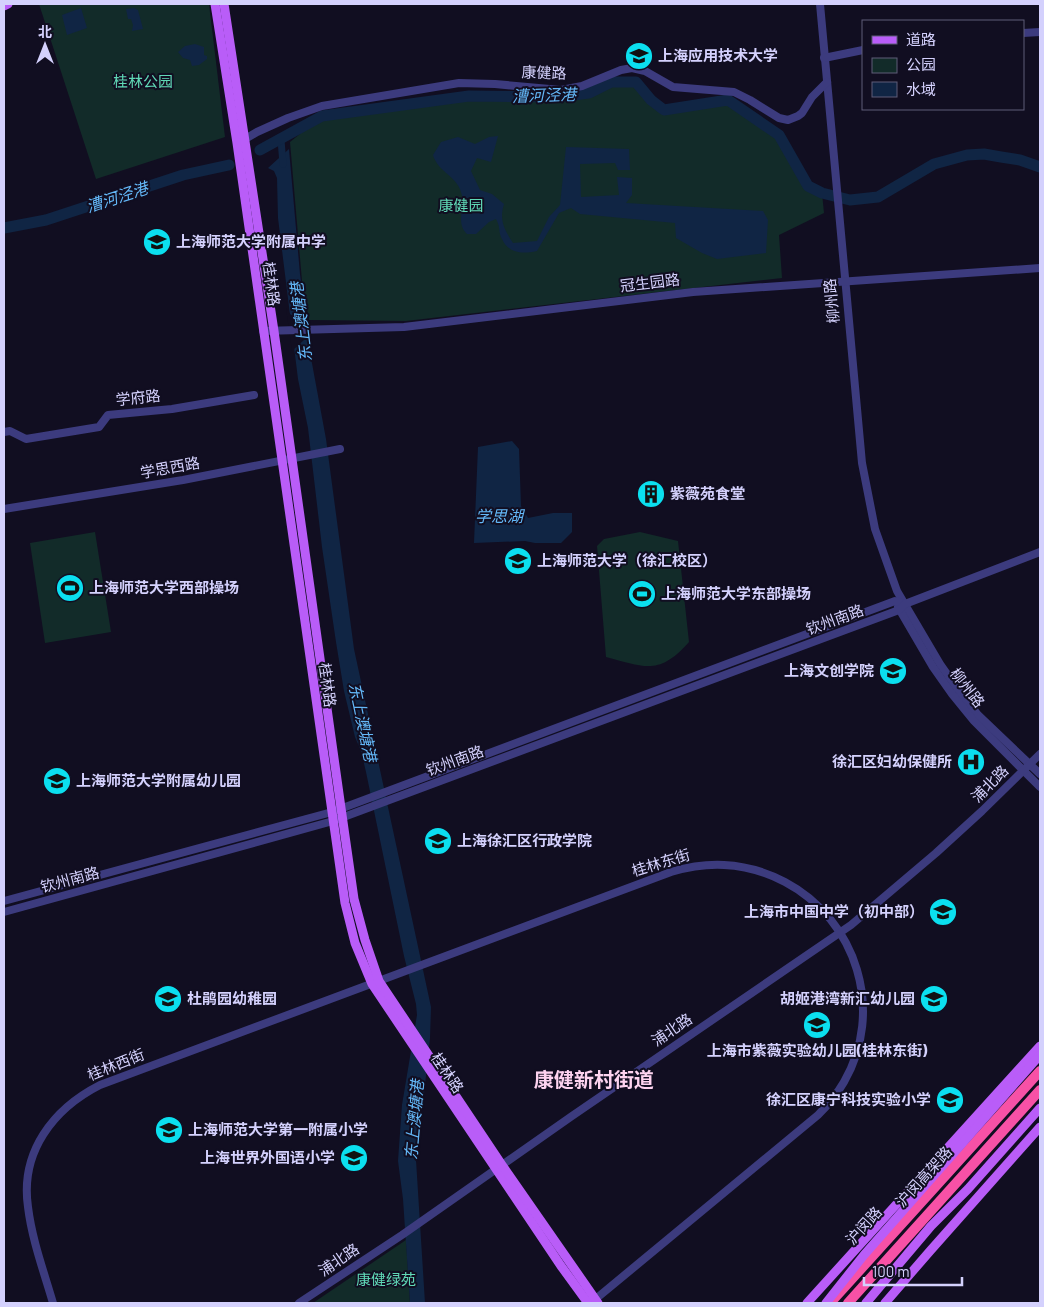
<svg xmlns="http://www.w3.org/2000/svg" width="1044" height="1307" viewBox="0 0 1044 1307" font-family="Barlow,'Noto Sans SC',sans-serif">
<style>
.green{fill:#122b29}
.water{fill:#102544}
.pier{fill:#110e21}
.lines{fill:none;stroke-linecap:round;stroke-linejoin:round}
.canal{stroke:#102544;stroke-width:7}
.river{stroke:#102544;stroke-width:11}
.minor{stroke:#3c3b7e;stroke-width:8}
.major{stroke:#b95df8;stroke-width:9}
.highway{stroke:#f751a6;stroke-width:10}
.major-bridge{stroke:#b95df8;stroke-width:9}
.labels{text-anchor:middle;stroke-width:4;stroke-linejoin:round;paint-order:stroke}
.poi-label{font-size:15px;font-weight:bold;fill:#d4d1fd;stroke:#110e21;text-anchor:start}
.street-label{font-size:15px;fill:#d4d1fd;stroke:#110e21}
.park-label{font-size:15px;fill:#60d9b7;stroke:#110e21}
.water-label{font-size:16px;font-style:italic;fill:#64b8f8;stroke:#110e21}
.district-label{font-size:20px;font-weight:bold;fill:#fdd3ef;stroke:#110e21}
</style>
<rect width="100%" height="100%" fill="#110e21"/>
<g class="green">
<polygon points="39,4 209,4 225,137 96,179"/>
<polygon points="611,82 636,82 651,100 664,110 728,100 779,135 808,185 822,193 824,213 779,235 782,278 406,321 309,320 302,281 290,142 322,116 469,96 558,97 589,93"/>
<polygon points="95,532 111,632 45,643 30,543"/>
<path d="M640,532L678,541L689,642C659,676 645,667 606,657L597,546L604,539Z"/>
<polygon points="406,1240 410,1303 313,1303"/>
</g>
<g class="water">
<polygon points="81,8 87,28 67,35 62,15"/>
<polygon points="134,8 138,10 143,29 132,31 133,25 131,19 128,19 126,9"/>
<polygon points="195,44 204,47 204,55 207,56 207,59 199,65 192,66 190,60 183,58 178,52 185,46"/>
<path d="M498,136L491,162L477,158L471,171L480,190L492,194L504,204C499,220 504,229 513,243L537,241L549,217L560,205L566,147L629,149L630,170H618L615,163L580,164L581,197L619,195L617,177L632,178V195L626,203L763,211L768,220L766,253L717,259L702,253L676,238L675,223L580,214L571,208L559,213L537,251C522,254 509,254 502,239C498,232 501,228 496,219L489,222L476,234H467C456,224 464,209 462,196C459,176 438,173 433,155L441,142L458,137L475,144L489,137Z"/>
<polygon points="289,149 300,274 311,358 326,439 354,649 431,1007 430,1038 424,1094 420,1098 416,1160 425,1303 410,1303 403,1199 398,1161 402,1105 417,1015 416,1004 404,956 366,772 361,751 355,737 344,691 336,642 322,547 308,428 298,379 278,218 277,178 274,171 268,168"/>
<polygon points="512,441 519,449 521,506 528,518 553,513 572,513 572,532 561,543 535,543 525,541 474,543 478,447"/>
</g>
<polygon class="pier" points="286,308 290,314 296,318 310,321 312,340 304,340 292,351"/>
<g class="lines">
<polyline class="canal" points="281,140 283,164"/>
<g class="river">
<polyline points="260,150 322,116 469,96 558,97 589,93 611,82 636,82 651,100 664,110 728,100 779,135 808,186 822,193 850,200 878,197 934,164 967,155 984,154 1001,157 1020,160 1040,167"/>
<polyline points="4,228 46,220 183,175 229,165"/>
</g>
<g class="minor">
<polyline points="820,4 862,463 875,529 897,591 940,664 959,691 978,715 1040,774"/>
<polyline points="1023,33 1040,32"/>
<polyline points="824,58 863,50"/>
<polyline points="240,142 257,132 288,118 322,106 459,83 495,84 561,90 582,86 621,70 632,68 645,71 673,87 734,92 750,100 779,118 788,120 798,116 802,113 812,97 827,82"/>
<polyline points="263,331 404,327 693,292 1040,268"/>
<polyline points="4,432 10,431 26,439 99,427 108,415 172,409 254,395"/>
<polyline points="4,509 183,480 340,449"/>
<polyline points="898,607 933,667 952,694 974,721 1040,787"/>
<polyline points="4,901 332,812 895,601 905,604"/>
<polyline points="4,912 333,821 899,610 905,604 1040,552"/>
<path d="M53,1303C44,1272 32,1240 28,1207C20,1152 53,1109 100,1085L671,872C688,867 705,864 724,865C745,866 766,872 785,882C857,920 885,1011 844,1082C837,1094 828,1105 818,1115L592,1302"/>
<polyline points="299,1303 402,1235 572,1116 851,925 936,853 982,811 1040,754"/>
</g>
<g class="major">
<polyline points="215,4 237,143 345,903 355,943 372,984 561,1266 588,1303"/>
<polyline points="224,4 274,331 341,808 354,899 365,940 379,981 502,1165 598,1303"/>
<polyline points="4,6 8,4"/>
<polyline points="807,1303 1040,1046"/>
<polyline points="866,1303 931,1226 968,1189 1040,1108"/>
<polyline points="885,1303 930,1251 1040,1127"/>
</g>
<g class="highway">
<polyline points="831,1302 1040,1071"/>
<polyline points="848,1303 1040,1090"/>
</g>
<polyline class="major-bridge" points="826,1303 864,1255 1040,1055"/>
</g>
<defs>
<symbol id="university-disc" viewBox="-11 -11 22 22"><circle r="9.5" fill="#0bdfef" stroke="#110e21"/><path d="M0-5L7-2L0 1L-7-2ZM-4 1L0 2.5L4 1V4Q0 6-4 4Z" fill="#111"/></symbol>
<symbol id="school-disc" viewBox="-11 -11 22 22"><circle r="9.5" fill="#0bdfef" stroke="#110e21"/><path d="M0-5L7-2L0 1L-7-2ZM-4 1L0 2.5L4 1V4Q0 6-4 4Z" fill="#111"/></symbol>
<symbol id="building-disc" viewBox="-11 -11 22 22"><circle r="9.5" fill="#0bdfef" stroke="#110e21"/><path d="M-4-6H4V6H1V3H-1V6H-4ZM-2.5-4.3h1.7v1.8h-1.7ZM.8-4.3h1.7v1.8H.8ZM-2.5-1h1.7V.8h-1.7ZM.8-1h1.7V.8H.8Z" fill="#111"/></symbol>
<symbol id="stadium-disc" viewBox="-11 -11 22 22"><circle r="9.5" fill="#0bdfef" stroke="#110e21"/><path d="M0-5a6.5 5 0 1 0 0 10a6.5 5 0 1 0 0-10ZM-3.5-1.8h7v3.6h-7Z" fill="#111"/></symbol>
<symbol id="hospital-disc" viewBox="-11 -11 22 22"><circle r="9.5" fill="#0bdfef" stroke="#110e21"/><path d="M-5-5h3v3.5h4V-5h3V5h-3V1.5h-4V5h-3Z" fill="#111"/></symbol>
</defs>
<g fill-rule="evenodd">
<use href="#university-disc" x="623" y="40" width="32" height="32"/>
<use href="#school-disc" x="141" y="226" width="32" height="32"/>
<use href="#building-disc" x="635" y="478" width="32" height="32"/>
<use href="#university-disc" x="502" y="545" width="32" height="32"/>
<use href="#stadium-disc" x="54" y="572" width="32" height="32"/>
<use href="#stadium-disc" x="626" y="578" width="32" height="32"/>
<use href="#school-disc" x="877" y="655" width="32" height="32"/>
<use href="#hospital-disc" x="955" y="746" width="32" height="32"/>
<use href="#school-disc" x="41" y="765" width="32" height="32"/>
<use href="#school-disc" x="422" y="825" width="32" height="32"/>
<use href="#school-disc" x="927" y="896" width="32" height="32"/>
<use href="#school-disc" x="152" y="983" width="32" height="32"/>
<use href="#school-disc" x="918" y="983" width="32" height="32"/>
<use href="#school-disc" x="801" y="1009" width="32" height="32"/>
<use href="#school-disc" x="934" y="1084" width="32" height="32"/>
<use href="#school-disc" x="153" y="1114" width="32" height="32"/>
<use href="#school-disc" x="338" y="1142" width="32" height="32"/>
</g>
<g class="labels">
<g class="poi-label">
<text x="658" y="61">上海应用技术大学</text>
<text x="176" y="247">上海师范大学附属中学</text>
<text x="670" y="499">紫薇苑食堂</text>
<text x="537" y="566">上海师范大学（徐汇校区）</text>
<text x="89" y="593">上海师范大学西部操场</text>
<text x="661" y="599">上海师范大学东部操场</text>
<text x="874" y="676" text-anchor="end">上海文创学院</text>
<text x="952" y="767" text-anchor="end">徐汇区妇幼保健所</text>
<text x="76" y="786">上海师范大学附属幼儿园</text>
<text x="457" y="846">上海徐汇区行政学院</text>
<text x="924" y="917" text-anchor="end">上海市中国中学（初中部）</text>
<text x="187" y="1004">杜鹃园幼稚园</text>
<text x="915" y="1004" text-anchor="end">胡姬港湾新汇幼儿园</text>
<text x="817" y="1056" text-anchor="middle">上海市紫薇实验幼儿园(桂林东街)</text>
<text x="931" y="1105" text-anchor="end">徐汇区康宁科技实验小学</text>
<text x="188" y="1135">上海师范大学第一附属小学</text>
<text x="335" y="1163" text-anchor="end">上海世界外国语小学</text>
</g>
<g class="street-label">
<text transform="translate(544 73) rotate(2)" y="5">康健路</text>
<text transform="translate(650 283) rotate(-7)" y="5">冠生园路</text>
<text transform="translate(271 284) rotate(82)" y="5">桂林路</text>
<text transform="translate(832 301) rotate(-95)" y="5">柳州路</text>
<text transform="translate(138 398) rotate(-6)" y="5">学府路</text>
<text transform="translate(170 468) rotate(-10)" y="5">学思西路</text>
<text transform="translate(835 620) rotate(-20)" y="5">钦州南路</text>
<text transform="translate(327 685) rotate(82)" y="5">桂林路</text>
<text transform="translate(967 688) rotate(52)" y="5">柳州路</text>
<text transform="translate(455 761) rotate(-20)" y="5">钦州南路</text>
<text transform="translate(990 784) rotate(-45)" y="5">浦北路</text>
<text transform="translate(661 863) rotate(-17)" y="5">桂林东街</text>
<text transform="translate(70 880) rotate(-15)" y="5">钦州南路</text>
<text transform="translate(672 1030) rotate(-34)" y="5">浦北路</text>
<text transform="translate(116 1065) rotate(-22)" y="5">桂林西街</text>
<text transform="translate(447 1073) rotate(56)" y="5">桂林路</text>
<text transform="translate(924 1177) rotate(-48)" y="5">沪闵高架路</text>
<text transform="translate(864 1226) rotate(-48)" y="5">沪闵路</text>
<text transform="translate(339 1260) rotate(-34)" y="5">浦北路</text>
</g>
<g class="park-label">
<text x="143" y="87">桂林公园</text>
<text x="461" y="211">康健园</text>
<text x="386" y="1285">康健绿苑</text>
</g>
<g class="water-label">
<text transform="translate(544 95) rotate(-2)" y="6">漕河泾港</text>
<text transform="translate(117 197) rotate(-18)" y="6">漕河泾港</text>
<text transform="translate(301 322) rotate(-97)" y="6">东上澳塘港</text>
<text x="499" y="522">学思湖</text>
<text transform="translate(363 722) rotate(78)" y="6">东上澳塘港</text>
<text transform="translate(414 1120) rotate(-85)" y="6">东上澳塘港</text>
</g>
<g class="district-label">
<text x="594" y="1087">康健新村街道</text>
</g>
</g>
<rect width="1044" height="1307" fill="none" stroke="#d4d1fd" stroke-width="10"/>
<rect x="862" y="20" width="162" height="90" fill="#110e21" stroke="#5f5c79"/>
<rect x="872" y="36" width="25" height="8" fill="#b95df8" stroke="#5f5c79"/>
<text x="906" y="45" font-size="15" fill="#d4d1fd">道路</text>
<rect x="872" y="58" width="25" height="15" fill="#122b29" stroke="#5f5c79"/>
<text x="906" y="70" font-size="15" fill="#d4d1fd">公园</text>
<rect x="872" y="82" width="25" height="15" fill="#102544" stroke="#5f5c79"/>
<text x="906" y="95" font-size="15" fill="#d4d1fd">水域</text>
<g transform="translate(45 45)" stroke="#110e21" stroke-width="4" paint-order="stroke">
<path d="M0-4L9 19L0 12L-9 19Z" fill="#d4d1fd"/>
<text y="-8" font-size="14" font-weight="bold" text-anchor="middle" fill="#d4d1fd">北</text>
</g>
<path d="M864 1277v8h98v-8" fill="none" stroke="#d4d1fd" stroke-width="2.5"/>
<text x="872" y="1277" font-size="15" fill="#d4d1fd" stroke="#110e21" stroke-width="4" paint-order="stroke">100 m</text>
</svg>
